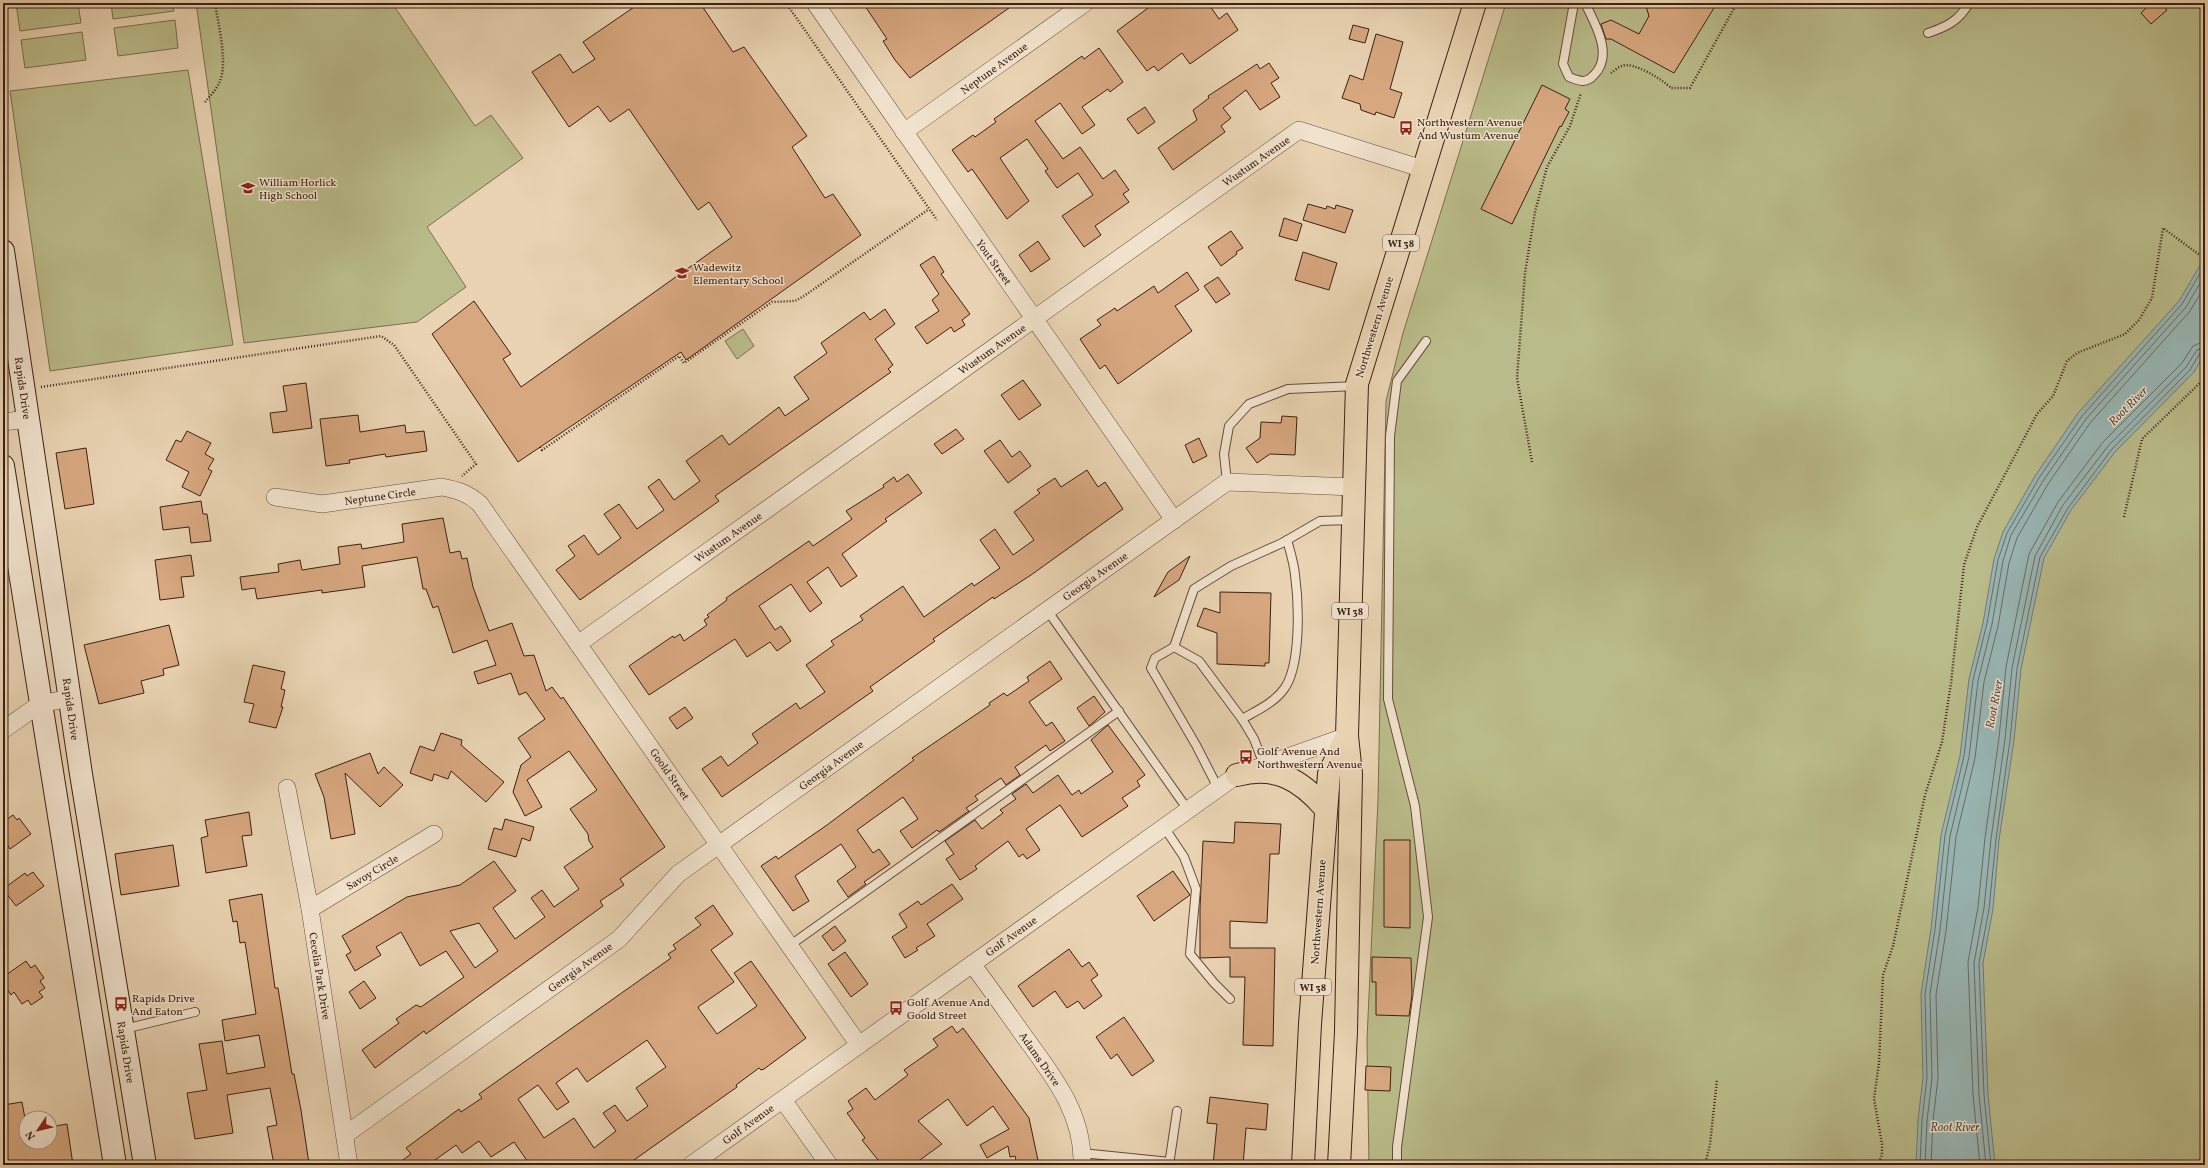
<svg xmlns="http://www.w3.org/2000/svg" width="2208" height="1168" viewBox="0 0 2208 1168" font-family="Vollkorn,serif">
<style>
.green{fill:#babb8a;stroke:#7b6e4e}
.water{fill:#99b6b4;stroke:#747a74}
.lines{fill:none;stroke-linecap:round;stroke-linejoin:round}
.shore{stroke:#6a6b64;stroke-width:1}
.building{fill:#d7a77f;stroke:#3c2013;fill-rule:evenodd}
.lane-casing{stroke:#674d3b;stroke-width:10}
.street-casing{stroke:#674d3b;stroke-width:18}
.secondary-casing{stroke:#3c2013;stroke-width:24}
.primary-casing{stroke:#3c2013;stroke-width:24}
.path{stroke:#3c2013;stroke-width:2.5;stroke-dasharray:1 2;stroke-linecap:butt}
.lane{stroke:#f1e2cd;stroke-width:8}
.street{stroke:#f1e2cd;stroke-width:17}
.secondary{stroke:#f1e2cd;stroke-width:22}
.primary{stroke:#e9d3b2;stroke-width:22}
.labels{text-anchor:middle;stroke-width:3;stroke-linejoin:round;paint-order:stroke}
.shield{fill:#f1e2cd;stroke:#725a4b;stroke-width:1}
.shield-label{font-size:10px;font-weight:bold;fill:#3c2013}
.street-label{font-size:11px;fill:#3c2013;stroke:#f1e2cd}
.poi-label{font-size:11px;fill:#3c2013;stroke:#f1e2cd;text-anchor:start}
.water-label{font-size:12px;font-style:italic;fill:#53463b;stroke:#f1e2cd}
</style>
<rect width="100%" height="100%" fill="#e9d3b2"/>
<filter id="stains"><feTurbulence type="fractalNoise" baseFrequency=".005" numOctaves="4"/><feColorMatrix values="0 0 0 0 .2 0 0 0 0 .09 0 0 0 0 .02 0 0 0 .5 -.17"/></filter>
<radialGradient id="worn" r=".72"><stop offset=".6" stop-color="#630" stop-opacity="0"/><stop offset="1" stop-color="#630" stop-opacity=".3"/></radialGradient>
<g class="green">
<polygon points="16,3 78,3 81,23 20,31"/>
<polygon points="111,3 172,3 174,11 113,19"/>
<polygon points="196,3 392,3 475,126 491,115 523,158 427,227 466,287 417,322 244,343"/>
<polygon points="1506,3 2205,3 2205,1165 1369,1165 1367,1039 1378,800 1386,401 1403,333"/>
<polygon points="175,20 178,48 118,56 114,28"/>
<polygon points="82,32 86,60 25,68 21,40"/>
<polygon points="188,70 233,345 50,371 10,91"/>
<polygon points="743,329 754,346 737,359 725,341"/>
</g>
<polygon class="water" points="2205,257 2205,353 2194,372 2115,452 2071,510 2044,558 2021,669 2014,740 1999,840 1993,909 1983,963 1988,1095 1995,1165 1916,1165 1918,1120 1923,1078 1921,994 1931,929 1941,835 1960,756 1969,679 1983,623 1994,559 2003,532 2035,476 2078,413 2179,301"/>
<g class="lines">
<g class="shore">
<polyline points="1920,1165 1922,1120 1927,1078 1925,994 1935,929 1945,835 1964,756 1973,680 1987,623 1998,560 2007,533 2039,478 2082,416 2182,304 2205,265"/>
<polyline points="1925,1165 1927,1121 1932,1078 1930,994 1940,930 1950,836 1969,757 1978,681 1992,624 2003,561 2011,535 2043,481 2086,419 2186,307 2205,275"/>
<polyline points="1931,1165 1933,1121 1938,1078 1936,995 1946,931 1956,837 1975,758 1984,682 1998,626 2009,563 2017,538 2048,484 2090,423 2190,311 2205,286"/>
<polyline points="1980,1165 1973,1095 1968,962 1978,907 1985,838 1999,738 2006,667 2029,554 2058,502 2103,442 2182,363 2193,346 2205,341"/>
<polyline points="1986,1165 1979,1095 1974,963 1984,908 1991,839 2005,739 2012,668 2035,556 2063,505 2108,446 2186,367 2197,350 2205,347"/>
<polyline points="1991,1165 1984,1095 1979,963 1989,909 1996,839 2010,740 2017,669 2040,557 2068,508 2112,449 2190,370 2200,353 2205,352"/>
</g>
</g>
<g class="building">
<polygon points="640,3 700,3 733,52 744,47 807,136 792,147 825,198 833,194 861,235 686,360 681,352 518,462 432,334 474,301 511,354 503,359 521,387 732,237 709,202 698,210 629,109 610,122 598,106 569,127 532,72 560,54 573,73 595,59 583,42"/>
<polygon points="863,3 1016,3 910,78 895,60 883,41 887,39"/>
<polygon points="1145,3 1208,3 1219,19 1227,13 1238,30 1190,64 1182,53 1158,71 1154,66 1147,71 1117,31 1148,8"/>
<polygon points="1645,3 1717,3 1674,73 1611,39 1606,39 1601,24 1611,20 1639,34 1649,16"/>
<polygon points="2151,3 2160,3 2167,10 2151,24 2141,13"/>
<polygon points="1353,25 1369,29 1365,43 1349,39"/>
<polygon points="1376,34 1403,42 1390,89 1402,93 1394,118 1376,112 1375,115 1361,110 1360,104 1342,98 1350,75 1363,80"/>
<polygon points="1099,48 1123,82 1110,92 1108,89 1082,107 1095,125 1082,134 1060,103 1035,121 1063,159 1080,147 1103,179 1115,170 1129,190 1123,194 1129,202 1095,226 1101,235 1084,247 1062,216 1093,195 1078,173 1057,188 1045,171 1048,169 1027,139 1000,158 1029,201 1007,219 972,169 968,172 952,150 973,135 975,137 996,122 994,119 1082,56 1084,59"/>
<polygon points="1269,63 1279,78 1271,83 1280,97 1260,110 1246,90 1223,108 1231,118 1221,126 1225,132 1173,170 1158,148 1197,120 1193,110 1209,98 1208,96 1257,64 1260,69"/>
<polygon points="1542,85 1570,99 1565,109 1569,112 1561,127 1560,126 1512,224 1481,209"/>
<polygon points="1145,107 1155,122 1138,134 1127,119"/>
<polygon points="1308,204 1326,209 1327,206 1335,209 1336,205 1353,210 1345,233 1303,220"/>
<polygon points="1284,218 1302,224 1297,241 1279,236"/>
<polygon points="1231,231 1243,248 1236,252 1237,254 1221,266 1208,247"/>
<polygon points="1038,241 1050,259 1031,272 1019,255"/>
<polygon points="1303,252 1337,263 1329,290 1295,280"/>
<polygon points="934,256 944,272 941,274 970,314 962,320 965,325 954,332 951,327 927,344 915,327 939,311 932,300 939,294 920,265"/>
<polygon points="1187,272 1199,290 1175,306 1192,331 1118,384 1105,365 1100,369 1080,339 1101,325 1097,320 1115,308 1117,311 1154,286 1158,293"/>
<polygon points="1218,277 1230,294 1216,303 1204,286"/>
<polygon points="885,309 895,324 875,339 893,365 888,369 891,372 715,496 719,501 580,600 556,570 575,556 568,546 584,535 598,555 621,538 604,514 619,504 637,529 664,510 648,487 659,479 674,500 700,481 686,461 722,435 729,445 779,407 785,416 809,399 794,377 827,353 821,343 864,312 870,320"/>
<polygon points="1023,380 1041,405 1019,420 1001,395"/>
<polygon points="306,383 312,428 273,433 270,413 287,411 283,386"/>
<polygon points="358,415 360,432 405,425 406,433 424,431 427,451 386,457 385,454 349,460 350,463 326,466 320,419"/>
<polygon points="1282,416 1297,417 1295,455 1270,454 1257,463 1246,448 1260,438 1261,422 1281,423"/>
<polygon points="956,429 964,439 942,454 934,444"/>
<polygon points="187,431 211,443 205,454 214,459 208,469 212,471 200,496 182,487 189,472 166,460 176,440 181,442"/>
<polygon points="1199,438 1207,456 1193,463 1185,445"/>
<polygon points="1000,440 1012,457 1020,451 1031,466 1008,483 984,451"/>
<polygon points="86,448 94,504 65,509 56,453"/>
<polygon points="1087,470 1098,487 1105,482 1123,509 1031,575 994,599 993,597 933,639 935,641 870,687 873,691 722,797 702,769 721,756 728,766 758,743 752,734 796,703 800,709 825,692 806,665 834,645 831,641 863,620 860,616 903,586 924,617 972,583 974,586 1000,568 980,540 995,529 1013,555 1034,540 1014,512 1040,493 1037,490 1055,478 1061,487"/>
<polygon points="908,474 922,493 885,519 887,521 842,554 857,576 841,587 828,567 807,582 822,603 810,612 791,584 759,606 775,630 781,626 791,641 777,651 770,642 747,657 735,639 649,695 629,666 673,636 674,638 680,634 684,641 707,625 704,620 709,617 707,615 727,600 726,598 809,541 813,546 852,519 846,511 884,487 883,485 894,477 897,482"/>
<polygon points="201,501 203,514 207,514 211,541 191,543 189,527 163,530 160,507"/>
<path d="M443,518L450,553L460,551L462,559L467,558L473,587L489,631L512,623L524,656L534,655L546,691L552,687L561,699L563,697L665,847L620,879L624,885L600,901L603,906L426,1034L424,1031L375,1068L362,1050L399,1023L396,1019L416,1005L421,1007L464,977L446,951L420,966L401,932L376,947L381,955L355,971L346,955L351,952L342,936L407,897L460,885L494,861L516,891L493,908L515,939L545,917L531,898L542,890L554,907L579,889L564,867L593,847L589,841L588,834L570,809L597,790L569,751L527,780L542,807L525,816L513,792L521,765L531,757L518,738L545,719L526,692L519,695L511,673L478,684L474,672L496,665L487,640L453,653L438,606L433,608L426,589H423L417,557L362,566L365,587L322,593V590L257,599L255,588L242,590L240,577L279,572L278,564L300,560L302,570L340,564L338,547L361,544L362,549L404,542L402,524ZM479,923L498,951L475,968L450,931Z"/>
<polygon points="191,555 194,576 181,577 184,597 160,600 155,560"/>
<polygon points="1190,556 1179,580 1154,597 1168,572"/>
<polygon points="1220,592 1271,593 1269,663 1265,663 1265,666 1217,664 1217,633 1197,626 1204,608 1220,613"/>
<polygon points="169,625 179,665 163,669 164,675 141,681 144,693 99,704 84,645"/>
<polygon points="1050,661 1062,679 1029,702 1046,726 1052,722 1065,741 1050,751 1046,745 1015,767 1020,775 1006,785 1001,778 975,796 978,800 966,808 969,811 939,832 937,830 912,848 900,831 918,819 903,797 857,830 873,853 879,849 890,864 864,882 866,884 848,897 837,881 856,867 841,844 795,876 809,901 793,911 761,866 776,856 778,859 827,825 914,760 912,758 990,705 989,703 1004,693 1007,696 1029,681 1027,677"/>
<polygon points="253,665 285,672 281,689 285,690 281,707 283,707 276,728 249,722 254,704 244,702"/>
<polygon points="1094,696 1105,712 1089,726 1077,708"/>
<polygon points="685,707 693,718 677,729 669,718"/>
<polygon points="1108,725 1145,775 1137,781 1140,786 1122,798 1128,806 1082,837 1060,805 1026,829 1040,850 1027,859 1023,854 1019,857 1008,841 975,866 977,869 960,880 946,859 954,854 945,841 975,820 982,829 1003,813 1000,810 1016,799 1012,794 1026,784 1033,793 1058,775 1072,795 1079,790 1081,794 1113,772 1091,740"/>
<polygon points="441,733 462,740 461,745 504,782 486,802 451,771 448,779 434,774 432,781 410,773 420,746 434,751"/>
<polygon points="370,753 378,774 384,767 403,785 380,807 345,773 355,834 331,839 324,797 315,774"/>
<polygon points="249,812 252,835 242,836 247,866 206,873 201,838 208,836 205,820"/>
<polygon points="13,815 17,820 19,818 31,834 10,849 3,838 3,822"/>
<polygon points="505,819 534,827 530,841 522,838 516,857 488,849 494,828 502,830"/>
<polygon points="1235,822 1281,824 1279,854 1270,854 1267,923 1230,921 1230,948 1275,948 1273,1046 1243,1045 1245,977 1230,977 1230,957 1200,958 1200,908 1203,841 1234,843"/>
<polygon points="1384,840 1410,840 1410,928 1384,927"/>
<polygon points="173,845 179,886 121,895 115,854"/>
<polygon points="1173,871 1190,895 1154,921 1137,896"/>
<polygon points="33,872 44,886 16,906 3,889 25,873 27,876"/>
<polygon points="952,884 963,899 927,924 935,936 916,948 918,950 905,958 892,937 907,927 899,914 918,901 921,905"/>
<polygon points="262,894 275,988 278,988 292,1074 294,1074 301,1110 309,1164 301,1165 274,1165 267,1127 277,1125 270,1088 227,1095 233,1133 195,1139 187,1093 207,1090 199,1044 222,1041 227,1074 265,1067 259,1035 225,1041 222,1020 256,1014 245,942 240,943 237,921 233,922 229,900"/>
<path d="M713,905L733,934L711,950L734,982L698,1007L699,1009L717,1034L757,1006L734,973L751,961L806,1038L764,1069L761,1070L759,1068L736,1085L737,1087L627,1165H530L514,1142L491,1157L479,1141L462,1153L456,1145L428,1165H396L411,1154L406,1148L459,1109L461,1112L482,1098L479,1094L671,958L668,954L676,949L673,945L701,925L695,918ZM647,1040L666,1067L636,1088L648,1106L627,1121L615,1105L603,1113L616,1131L594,1148L574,1118L544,1138L518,1099L538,1085L557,1110L569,1102L556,1083L577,1068L587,1082Z"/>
<polygon points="835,926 846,941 833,951 822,936"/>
<polygon points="1069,949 1082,967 1089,962 1098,975 1091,980 1102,996 1084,1009 1078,1001 1067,1008 1055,991 1033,1007 1018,986"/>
<polygon points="845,952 868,984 851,997 828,964"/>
<polygon points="1372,957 1411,958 1412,995 1409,1016 1376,1015 1376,982 1372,982"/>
<polygon points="26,961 31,968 35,965 44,978 40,981 45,988 39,992 43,997 31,1005 28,1000 22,1004 14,992 11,995 3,983 3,977"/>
<polygon points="364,981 376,998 360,1009 349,992"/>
<polygon points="1124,1017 1154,1061 1132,1076 1117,1054 1111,1059 1096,1037"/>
<polygon points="952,1026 957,1033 963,1028 1029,1118 1039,1165 1017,1165 1015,1156 1010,1157 1008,1146 987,1158 980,1145 1009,1129 993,1106 967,1126 948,1099 918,1121 942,1144 913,1165 882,1165 862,1140 865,1138 847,1113 853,1109 848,1101 866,1088 875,1100 908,1075 904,1070 938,1046 933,1039"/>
<polygon points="1366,1066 1391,1067 1390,1091 1365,1090"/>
<polygon points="1210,1097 1268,1104 1266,1130 1246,1128 1243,1165 1213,1165 1217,1124 1207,1123"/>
<polygon points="22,1102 26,1124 26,1142 50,1142 50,1127 67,1124 73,1165 3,1165 3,1105"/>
</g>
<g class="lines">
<defs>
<g id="lane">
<path d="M1574,3L1563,64L1569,77C1579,81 1586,84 1594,75C1614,55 1595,24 1585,3"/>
<path d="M1928,33C1946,27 1959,21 1969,3"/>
<polyline points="1227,482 1224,454 1229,426 1249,404 1288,389 1357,386"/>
<polyline points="1047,610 1188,810"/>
<polyline points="1174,647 1155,658 1151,668 1196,745 1218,788"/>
<path d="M1242,719C1256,711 1274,703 1284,689C1301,666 1299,604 1295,575C1294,563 1290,551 1287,540"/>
<polyline points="1264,765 1254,739 1242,719 1199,661 1174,647 1194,589 1231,566 1282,543 1320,521 1352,520"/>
<polyline points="1164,827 1184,857 1196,889 1190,954 1214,983 1230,999"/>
<polyline points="789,946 1119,711"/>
<polyline points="124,1029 195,1012"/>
<polyline points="1082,1153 1170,1162"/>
<polyline points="1169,1165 1177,1111"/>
<polyline points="1397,1165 1397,1147 1428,917 1415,806 1388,699 1390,436 1397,381 1426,341"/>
</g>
<g id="street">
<polyline points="815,3 1174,520"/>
<polyline points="904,132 1085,3"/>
<polyline points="3,422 28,419"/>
<path d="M275,497L322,504L442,487C457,490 468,493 480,504L859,1045"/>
<polyline points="578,644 1299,130 1423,169"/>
<polyline points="3,730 40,704 70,698"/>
<polyline points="287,788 310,909 349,1165"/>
<polyline points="310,909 434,834"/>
<path d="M972,964C990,988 1007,1012 1024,1036C1053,1076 1084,1114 1082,1165"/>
<polyline points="783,1100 829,1165"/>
<polyline points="345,1135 619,939 678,874 1227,482 1354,487"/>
<polyline points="691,1165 1237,775 1347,736"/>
</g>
<g id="secondary">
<polyline points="3,251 81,774 145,1165"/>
<polyline points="3,466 115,1165"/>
</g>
<g id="primary">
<path d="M1237,775C1275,765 1300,779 1325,808"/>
<polyline points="1303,1165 1310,1024 1329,774 1347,736"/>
<polyline points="1339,1165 1346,1032 1351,774 1347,736 1357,384 1475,3"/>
</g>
</defs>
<use href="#lane" class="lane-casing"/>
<use href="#street" class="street-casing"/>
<use href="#secondary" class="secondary-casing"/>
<use href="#primary" class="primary-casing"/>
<g class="path">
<polyline points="786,3 937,220"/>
<path d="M1611,73C1614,71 1618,67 1622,66C1633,61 1663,80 1671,88H1690L1737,3"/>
<path d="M205,102C211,95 218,88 221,78C227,59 218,23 215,3"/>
<polyline points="3,157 6,177"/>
<polyline points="41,387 381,336 394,345 476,464 462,476"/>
<polyline points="540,447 542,450 679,356 684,363 772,302 795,301 804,296 929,209"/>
<polyline points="1532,462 1517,378 1525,273 1535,212 1547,167 1570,126 1581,93"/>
<polyline points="2124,517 2142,439 2205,378"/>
<polyline points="1705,1165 1710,1144 1717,1080"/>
<polyline points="1878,1165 1882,1155 1882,1144 1874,1099 1879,1063 1883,975 1893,946 1925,795 1942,742 1951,683 1964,565 1977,527 2037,414 2053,396 2067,361 2077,353 2125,334 2139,320 2152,298 2163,228 2205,259"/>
</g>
<use href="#lane" class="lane"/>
<use href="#street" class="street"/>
<use href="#secondary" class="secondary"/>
<use href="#primary" class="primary"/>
</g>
<defs>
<symbol id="bus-bare" viewBox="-9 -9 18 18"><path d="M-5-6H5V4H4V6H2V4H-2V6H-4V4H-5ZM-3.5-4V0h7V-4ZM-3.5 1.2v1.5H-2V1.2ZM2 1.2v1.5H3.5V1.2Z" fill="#8f2418" stroke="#f1e2cd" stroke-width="2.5" paint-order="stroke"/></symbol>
<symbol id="school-bare" viewBox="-9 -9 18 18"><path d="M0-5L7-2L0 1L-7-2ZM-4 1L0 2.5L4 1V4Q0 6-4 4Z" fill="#8f2418" stroke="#f1e2cd" stroke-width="2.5" paint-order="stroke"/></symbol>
</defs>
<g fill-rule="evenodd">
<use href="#bus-bare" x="1396" y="118" width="20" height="20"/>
<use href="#school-bare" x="238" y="178" width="20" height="20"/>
<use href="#school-bare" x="672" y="263" width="20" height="20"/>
<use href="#bus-bare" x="1236" y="747" width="20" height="20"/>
<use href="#bus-bare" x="111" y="994" width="20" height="20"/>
<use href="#bus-bare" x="886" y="998" width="20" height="20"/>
</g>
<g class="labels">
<g class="shield">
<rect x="1383" y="235" width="36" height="16" rx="3"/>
<rect x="1332" y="603" width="36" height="16" rx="3"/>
<rect x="1295" y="979" width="36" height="16" rx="3"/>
</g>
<g class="shield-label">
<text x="1401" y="247">WI 38</text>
<text x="1350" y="615">WI 38</text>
<text x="1313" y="991">WI 38</text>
</g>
<g class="street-label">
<text transform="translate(994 68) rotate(-36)" y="4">Neptune Avenue</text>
<text transform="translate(1256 161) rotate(-35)" y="4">Wustum Avenue</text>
<text transform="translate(994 262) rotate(55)" y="4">Yout Street</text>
<text transform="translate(1374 327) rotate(-73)" y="4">Northwestern Avenue</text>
<text transform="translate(992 349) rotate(-35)" y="4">Wustum Avenue</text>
<text transform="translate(23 388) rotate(82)" y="4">Rapids Drive</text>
<text transform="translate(380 496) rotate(-8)" y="4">Neptune Circle</text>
<text transform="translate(728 537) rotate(-35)" y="4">Wustum Avenue</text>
<text transform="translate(1095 576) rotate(-35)" y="4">Georgia Avenue</text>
<text transform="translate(71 709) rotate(82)" y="4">Rapids Drive</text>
<text transform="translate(831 765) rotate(-36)" y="4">Georgia Avenue</text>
<text transform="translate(670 774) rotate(55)" y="4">Goold Street</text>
<text transform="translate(372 872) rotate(-31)" y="4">Savoy Circle</text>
<text transform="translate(1318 912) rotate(-86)" y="4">Northwestern Avenue</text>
<text transform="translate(1011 936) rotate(-36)" y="4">Golf Avenue</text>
<text transform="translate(580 967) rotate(-36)" y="4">Georgia Avenue</text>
<text transform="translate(320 976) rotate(81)" y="4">Cecelia Park Drive</text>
<text transform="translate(126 1052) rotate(81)" y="4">Rapids Drive</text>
<text transform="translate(1040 1059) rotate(55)" y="4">Adams Drive</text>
<text transform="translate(748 1124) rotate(-36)" y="4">Golf Avenue</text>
</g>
<g class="poi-label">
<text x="1417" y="126">Northwestern Avenue<tspan x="1417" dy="13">And Wustum Avenue</tspan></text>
<text x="259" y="186">William Horlick<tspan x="259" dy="13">High School</tspan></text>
<text x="693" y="271">Wadewitz<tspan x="693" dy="13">Elementary School</tspan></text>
<text x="1257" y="755">Golf Avenue And<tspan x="1257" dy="13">Northwestern Avenue</tspan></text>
<text x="132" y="1002">Rapids Drive<tspan x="132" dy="13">And Eaton</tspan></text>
<text x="907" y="1006">Golf Avenue And<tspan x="907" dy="13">Goold Street</tspan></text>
</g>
<g class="water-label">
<text transform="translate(2128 406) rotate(-45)" y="4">Root River</text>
<text transform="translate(1994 704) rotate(-79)" y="4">Root River</text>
<text x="1955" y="1131">Root River</text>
</g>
</g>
<rect width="2208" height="1168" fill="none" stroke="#e9d3b2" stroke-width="16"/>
<rect x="4" y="4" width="2200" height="1160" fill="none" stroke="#3c2013" stroke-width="2"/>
<rect x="8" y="8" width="2192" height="1152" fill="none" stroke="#3c2013"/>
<g transform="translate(38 1130) rotate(235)"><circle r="19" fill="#f1e2cd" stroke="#a99483"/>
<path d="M0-3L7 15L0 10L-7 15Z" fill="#8f2418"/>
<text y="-6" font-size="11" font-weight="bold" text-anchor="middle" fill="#3c2013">N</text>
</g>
<rect width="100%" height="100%" filter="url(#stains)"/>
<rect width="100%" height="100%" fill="url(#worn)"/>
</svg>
